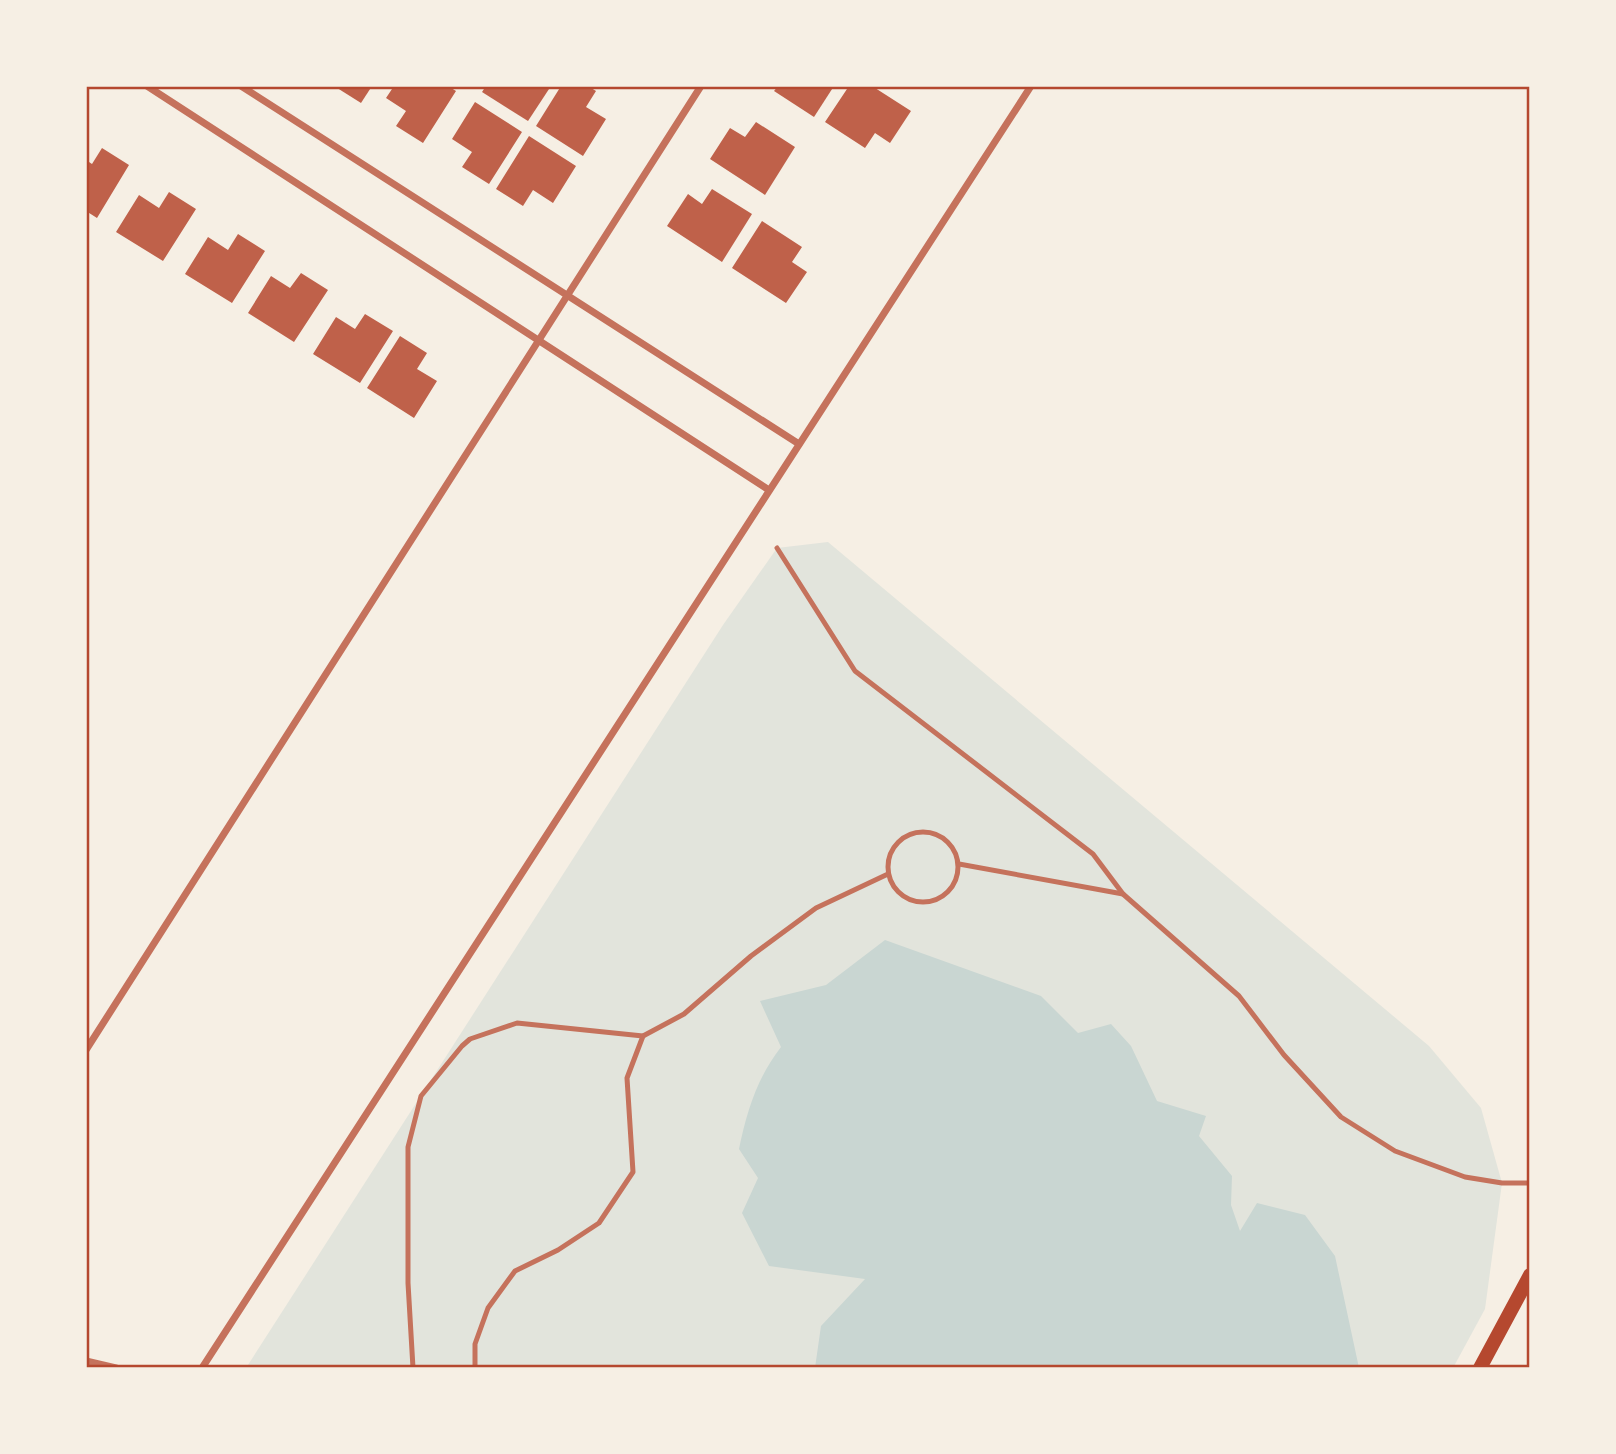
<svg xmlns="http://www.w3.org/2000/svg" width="1616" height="1454" viewBox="0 0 1616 1454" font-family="Arial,sans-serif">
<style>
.green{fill:#e2e4dc}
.water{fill:#c9d6d2}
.building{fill:#bf614a}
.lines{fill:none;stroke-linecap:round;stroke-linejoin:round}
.service{stroke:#c5725c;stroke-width:5}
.minor{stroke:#c5725c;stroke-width:7}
.secondary{stroke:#b5482f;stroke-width:14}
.neatline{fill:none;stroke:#b5482f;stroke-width:2.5}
</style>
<rect width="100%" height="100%" fill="#f6efe4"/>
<polygon class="green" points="828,542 1429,1046 1481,1108 1502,1183 1485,1309 1453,1368 246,1368 723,625 777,548"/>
<path class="water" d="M885,940L1041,996L1078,1033L1111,1024L1131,1046L1157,1101L1206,1116L1199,1136L1232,1176L1231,1205L1240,1231L1257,1203L1305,1215L1335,1256L1359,1368H815L821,1326L865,1279L769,1266L742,1213L758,1178L739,1149C747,1111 757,1078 781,1047L760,1001L826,985Z"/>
<g class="building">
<polygon points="334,86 372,86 361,103"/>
<polygon points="394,86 448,86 456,91 423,143 396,126 406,111 386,98"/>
<polygon points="486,86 551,86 528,121 482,92"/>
<polygon points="561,86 588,86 596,91 586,107 606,119 583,156 536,126"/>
<polygon points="778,86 834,86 814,117 774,91"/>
<polygon points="849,86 872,86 911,111 890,143 875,133 865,148 825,122"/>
<polygon points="475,102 522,132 489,184 462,167 472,152 452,139"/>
<polygon points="756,122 795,147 765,195 710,159 730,128 745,137"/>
<polygon points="529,136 576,166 553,203 533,190 523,206 496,189"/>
<polygon points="102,148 129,165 97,218 86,211 86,160 92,164"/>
<polygon points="712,189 752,214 722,262 667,226 688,194 702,204"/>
<polygon points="169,192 196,209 163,261 116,232 139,195 159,208"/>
<polygon points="762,221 802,247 792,262 807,272 786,303 732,268"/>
<polygon points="238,234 265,251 232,303 185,274 208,237 228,250"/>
<polygon points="301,273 328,290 294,342 248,313 271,276 290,288"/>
<polygon points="365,314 393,331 360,383 313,354 336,317 355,329"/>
<polygon points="400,336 427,353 417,369 437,381 414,418 367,388"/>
</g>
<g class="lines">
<g class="service">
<polyline points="777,548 855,671 1093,854 1123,894 1239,996 1284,1055 1341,1117 1395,1151 1465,1177 1502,1183 1530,1183"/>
<circle cx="923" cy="867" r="35"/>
<polyline points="959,864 1123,894"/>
<polyline points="413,1368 408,1283 408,1147 421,1096 462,1046 470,1039 517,1023 643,1036 684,1014 751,956 816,908 888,874"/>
<polyline points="475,1368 475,1344 488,1308 515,1271 558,1250 599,1223 633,1172 627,1078 643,1036"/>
</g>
<g class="minor">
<polyline points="147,86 769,490"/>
<polyline points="241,86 799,444"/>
<polyline points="86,1050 701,86"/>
<polyline points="86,1361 116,1368"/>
<polyline points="202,1368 1031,86"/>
</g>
<polyline class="secondary" points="1480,1368 1530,1275"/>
</g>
<rect width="1616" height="1454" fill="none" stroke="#f6efe4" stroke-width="175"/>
<rect x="88" y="88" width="1440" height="1278" class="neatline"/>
</svg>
